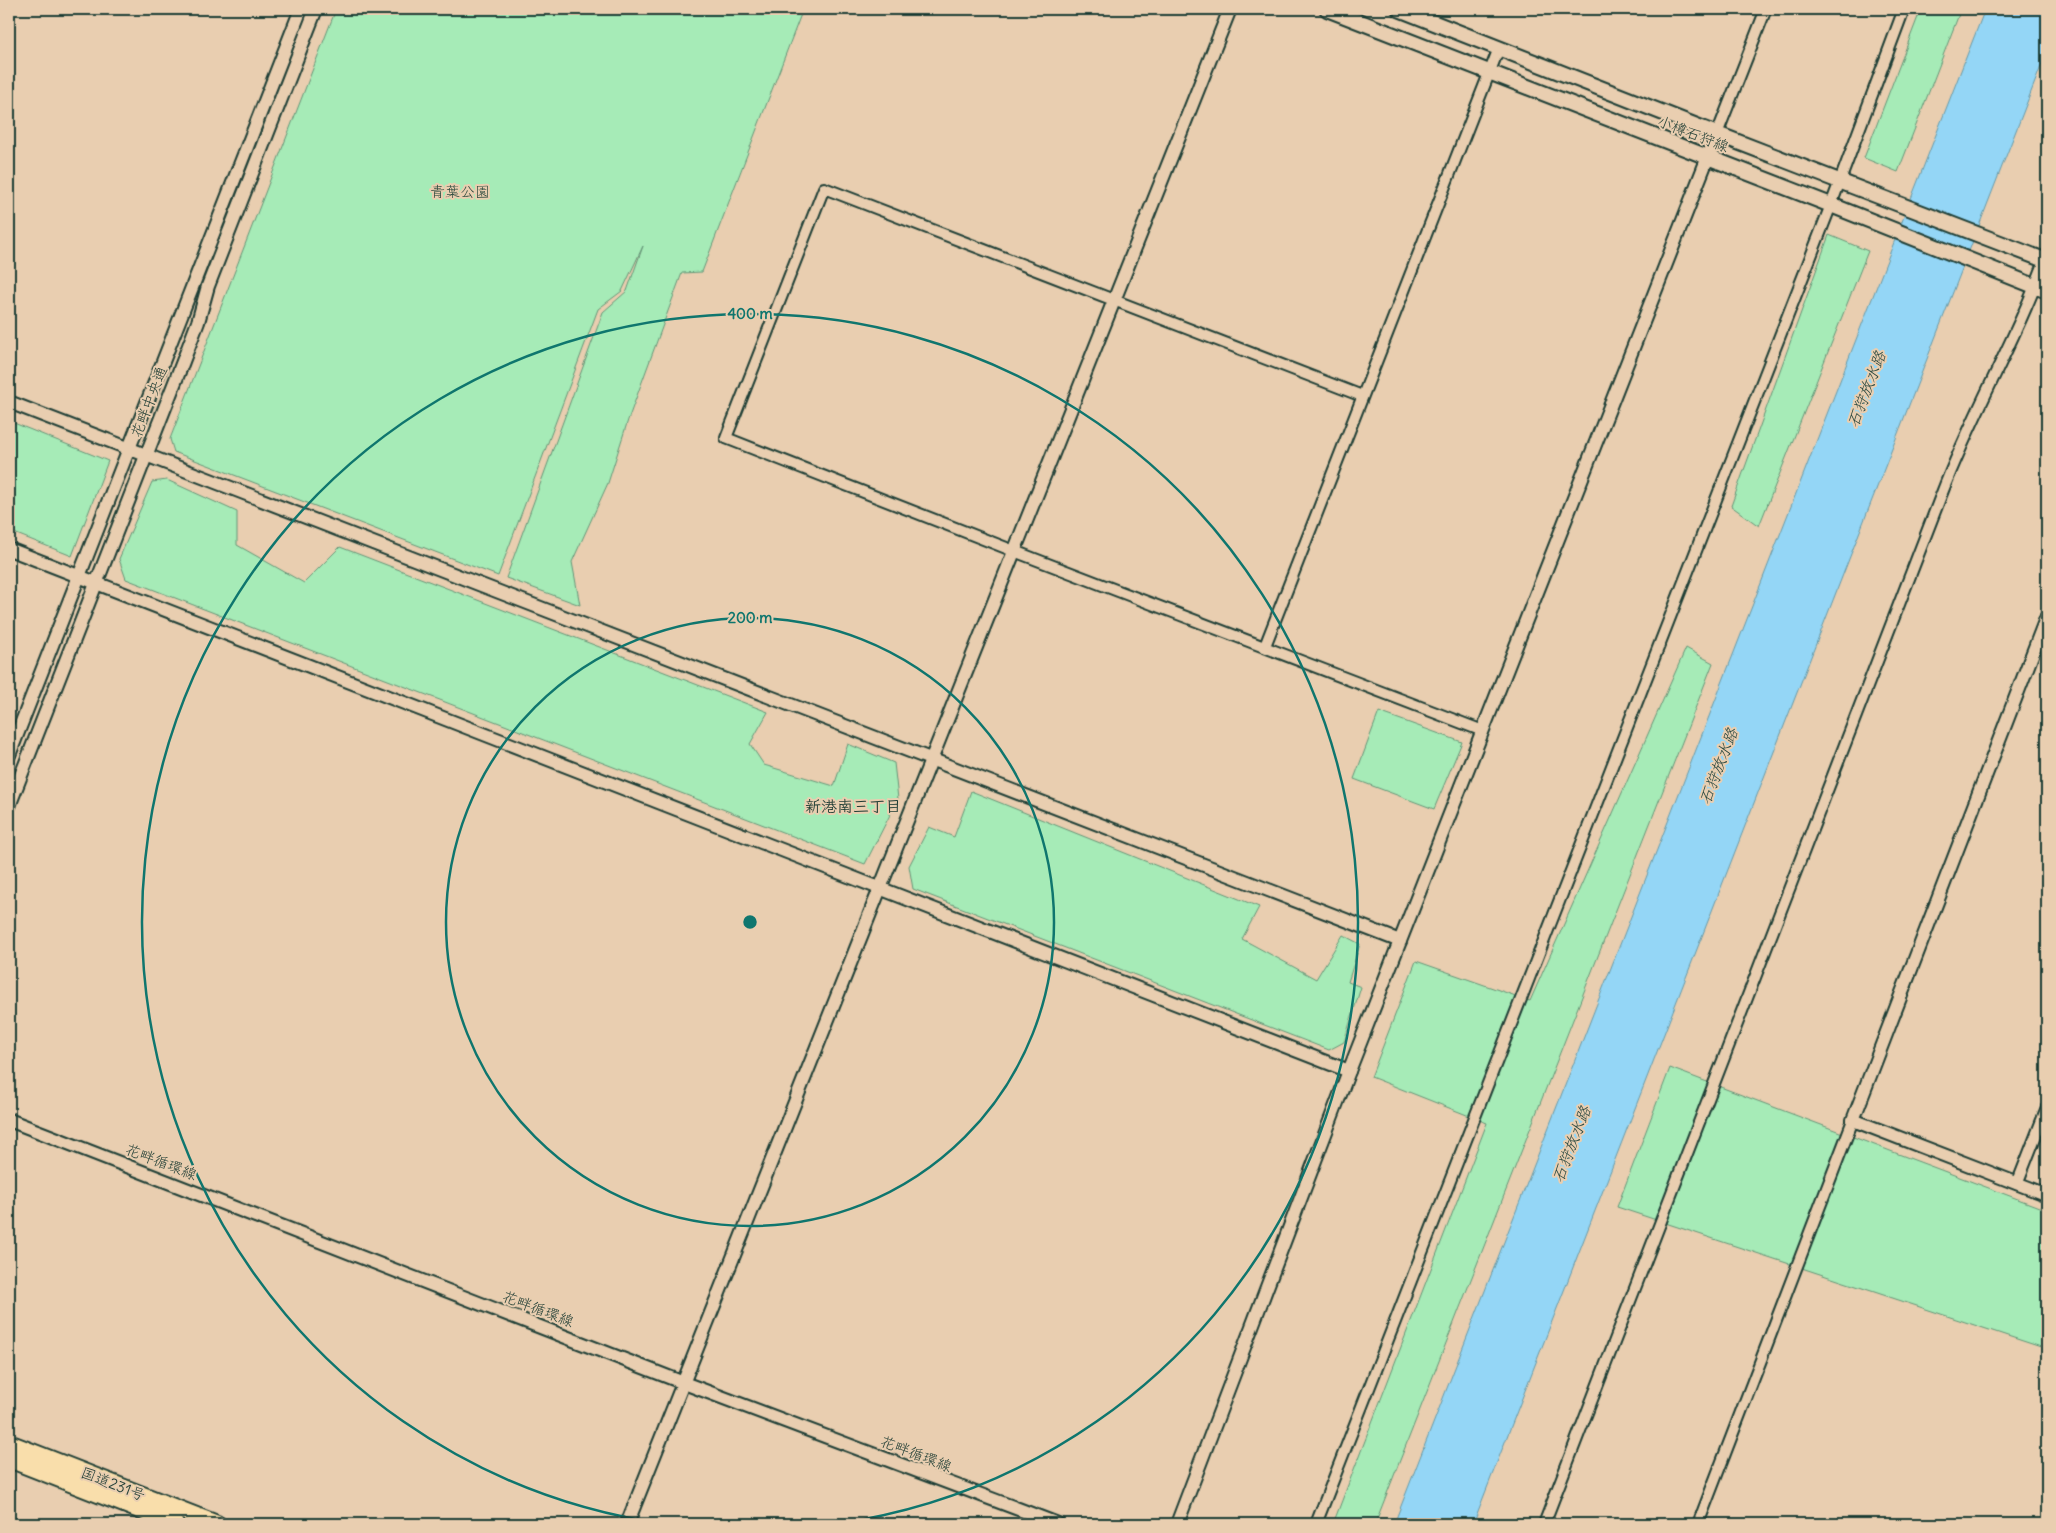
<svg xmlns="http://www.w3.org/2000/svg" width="2056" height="1533" viewBox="0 0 2056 1533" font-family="Delius,'Klee One',sans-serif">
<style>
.green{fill:#a6ebb7;stroke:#629476}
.water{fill:#94d6f6;stroke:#6599a8}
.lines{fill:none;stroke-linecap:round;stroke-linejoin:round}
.minor-casing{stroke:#1f3d34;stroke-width:14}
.tertiary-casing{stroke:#1f3d34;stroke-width:16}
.secondary-casing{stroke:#1f3d34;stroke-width:18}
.trunk-casing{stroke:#1f3d34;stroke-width:20}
.minor{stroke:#e9ceb0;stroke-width:10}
.tertiary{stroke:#e9ceb0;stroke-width:12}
.secondary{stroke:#e9ceb0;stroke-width:14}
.trunk{stroke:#f9deab;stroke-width:16}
.ring{fill:none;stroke:#0f766e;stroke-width:2.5}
.labels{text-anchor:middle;stroke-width:4;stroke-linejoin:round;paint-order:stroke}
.street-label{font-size:15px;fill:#1f3d34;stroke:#e9ceb0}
.park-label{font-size:15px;fill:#26463b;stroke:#e9ceb0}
.water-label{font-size:16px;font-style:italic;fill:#25453e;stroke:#e9ceb0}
.neighbourhood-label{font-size:16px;font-weight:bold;fill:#1f3d34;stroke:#e9ceb0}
.centre{fill:#0f766e;stroke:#e9ceb0;stroke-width:2.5}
.ring-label{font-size:15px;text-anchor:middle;font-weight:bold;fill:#0f766e;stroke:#e9ceb0;stroke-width:4;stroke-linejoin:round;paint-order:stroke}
</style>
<rect width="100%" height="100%" fill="#e9ceb0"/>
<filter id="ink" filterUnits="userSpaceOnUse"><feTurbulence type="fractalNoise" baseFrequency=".02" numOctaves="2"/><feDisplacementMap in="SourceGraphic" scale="10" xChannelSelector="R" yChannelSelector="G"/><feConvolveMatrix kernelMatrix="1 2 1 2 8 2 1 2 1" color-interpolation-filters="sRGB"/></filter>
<g filter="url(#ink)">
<g class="green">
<polygon points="336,9 803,9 702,272 682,273 628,420 608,483 572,562 580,605 506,578 603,312 627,291 643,246 622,291 598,309 498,576 174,452 170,439"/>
<polygon points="1921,9 1961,9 1898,172 1864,158"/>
<polygon points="1829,235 1868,251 1759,526 1731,506"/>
<polygon points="9,421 108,461 72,556 9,531"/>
<polygon points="167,480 237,512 237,545 304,583 340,547 768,712 750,744 764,765 834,786 848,744 894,763 898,799 865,864 126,579 119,559 152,482"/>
<polygon points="1686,648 1713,663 1375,1524 1333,1524 1487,1123 1371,1077 1416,961 1530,1001"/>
<polygon points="1379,712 1462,742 1434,809 1354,779"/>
<polygon points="971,791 1259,907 1242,939 1316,979 1343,935 1360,944 1348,982 1361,987 1344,1042 1329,1050 913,889 909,866 929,827 954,837"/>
<polygon points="1670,1068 2047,1210 2047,1349 1617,1207"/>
</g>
<polygon class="water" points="1985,9 2047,9 2047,51 1473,1524 1394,1524"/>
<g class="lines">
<defs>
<g id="minor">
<polyline points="1717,134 1766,9"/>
<polyline points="1362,396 824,188 726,438 1014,551 1483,731"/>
<polyline points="1265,646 1499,48"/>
<polyline points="2017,1184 2047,1107"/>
<polyline points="1316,1524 1831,205 1904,9"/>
<path d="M1544,1524C1678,1181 1810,837 1942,493C1973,412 2018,336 2047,255"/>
<polyline points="1698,1524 1853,1120"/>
</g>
<g id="tertiary">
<polyline points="9,402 1400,941"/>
<polyline points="9,549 1349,1071"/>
<polyline points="2047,616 1853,1120 2047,1195"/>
<polyline points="9,755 301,9"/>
<polyline points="9,806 182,364 198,322 208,286 316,9"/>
<polyline points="9,1120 684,1383 1058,1524"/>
<polyline points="627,1524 1230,9"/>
<polyline points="1177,1524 1349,1071 1717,134"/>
</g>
<g id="secondary">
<polyline points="1327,9 1831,205 2047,291"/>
<polyline points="1399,9 1717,134 2047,261"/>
</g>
<g id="trunk">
<polyline points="9,1443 217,1524"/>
<polyline points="9,1459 175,1524"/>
</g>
</defs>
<use href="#minor" class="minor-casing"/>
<use href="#tertiary" class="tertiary-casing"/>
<use href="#secondary" class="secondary-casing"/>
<use href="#trunk" class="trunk-casing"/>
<use href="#minor" class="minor"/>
<use href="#tertiary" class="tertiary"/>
<use href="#secondary" class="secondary"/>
<use href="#trunk" class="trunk"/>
</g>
</g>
<g class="ring">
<circle cx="750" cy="922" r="304"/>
<path d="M665 1524A608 608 0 1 1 835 1524"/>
</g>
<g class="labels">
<g class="street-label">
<text transform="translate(1693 134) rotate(21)" y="5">小樽石狩線</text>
<text transform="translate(149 402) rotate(-69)" y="5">花畔中央通</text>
<text transform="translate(161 1162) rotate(21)" y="5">花畔循環線</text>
<text transform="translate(538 1309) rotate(21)" y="5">花畔循環線</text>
<text transform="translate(916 1454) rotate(21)" y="5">花畔循環線</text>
<text transform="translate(113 1484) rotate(21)" y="5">国道231号</text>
</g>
<g class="park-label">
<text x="460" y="197">青葉公園</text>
</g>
<g class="water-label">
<text transform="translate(1866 389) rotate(-69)" y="6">石狩放水路</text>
<text transform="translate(1718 766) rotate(-69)" y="6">石狩放水路</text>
<text transform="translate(1571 1144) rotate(-69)" y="6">石狩放水路</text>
</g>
<g class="neighbourhood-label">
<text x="853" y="812">新港南三丁目</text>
</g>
</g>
<circle cx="750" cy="922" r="8" class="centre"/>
<g class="ring-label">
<text x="750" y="319">400 m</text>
<text x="750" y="623">200 m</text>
</g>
<rect width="2056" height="1533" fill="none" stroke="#e9ceb0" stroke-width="30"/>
<rect x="15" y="15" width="2026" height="1503" fill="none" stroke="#1f3d34" stroke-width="2" filter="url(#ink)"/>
</svg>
